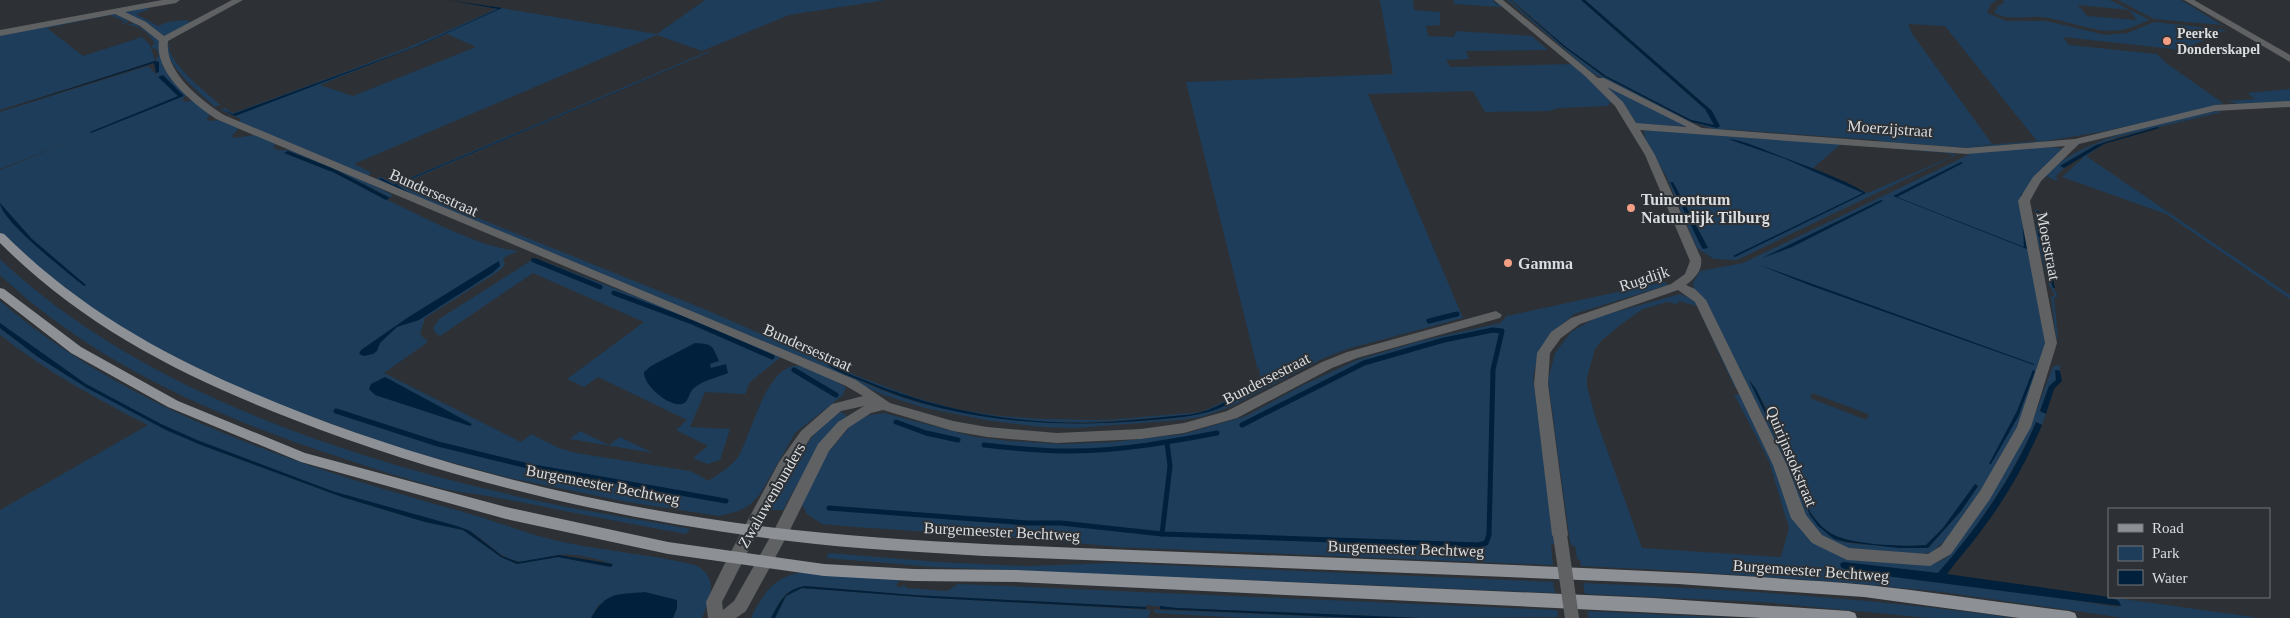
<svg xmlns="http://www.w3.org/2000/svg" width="2290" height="618" viewBox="0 0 2290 618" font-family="'Times New Roman',serif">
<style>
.green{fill:#1e3d5a;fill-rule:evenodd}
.water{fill:#00203b}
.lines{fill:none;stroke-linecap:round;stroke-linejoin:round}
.stream-far1{stroke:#00203b;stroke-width:4}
.stream{stroke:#00203b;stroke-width:5}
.minor{fill:#5f6163;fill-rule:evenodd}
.major{fill:#8d9195;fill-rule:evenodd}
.minor-bridge{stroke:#5f6163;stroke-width:14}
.poi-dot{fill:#f39f85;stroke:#2d3135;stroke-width:2}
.labels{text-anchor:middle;stroke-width:4;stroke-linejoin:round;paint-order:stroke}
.far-poi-label{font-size:14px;font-weight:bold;fill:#dadddf;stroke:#2d3135;text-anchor:start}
.street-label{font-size:16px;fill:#dadddf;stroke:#2d3135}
.poi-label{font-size:16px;font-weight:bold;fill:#dadddf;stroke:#2d3135;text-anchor:start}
</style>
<rect width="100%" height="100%" fill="#2d3135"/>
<g class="green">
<polygon points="185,0 148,7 148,10 136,14 158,26 168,22 186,20 190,22 235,0 167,35 163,36 151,26 121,11"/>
<path d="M446,0L499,9L489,14L501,8L453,0L657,34L705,0H886L789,15L702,51L657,35L354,164L372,173L366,177L239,122L241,119L221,110L225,108L233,113C322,81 410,49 496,9ZM447,34L476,47L353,96L320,85Z"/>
<path d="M1380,0H1413L1414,10L1440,12V25L1426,26L1428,36L1454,37L1456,31L1532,36L1548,50L1466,51L1469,59L1446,60L1450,67L1573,64L1613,102L1608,104L1609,106L1559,108L1549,111L1485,112L1473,91L1368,94L1463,318L1347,349L1322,359L1230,407L1201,417L1180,420L1076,428L1042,427L991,421L925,408L884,395L782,350L372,180L381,177L395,184L709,51L710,52L399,185L443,204L704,309L860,377L913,397L956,409L999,416L1043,419L1105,420L1201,412L1261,385L1259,366L1258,371L1186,82L1393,74ZM828,364C855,377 883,390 912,399C984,422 1063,426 1138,419C1158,417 1179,417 1199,413C1217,408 1235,399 1252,393C1239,399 1225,407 1211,411C1188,418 1163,419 1139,421C1048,427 952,421 867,384C858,379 832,370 828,364Z"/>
<polygon points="1453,0 1493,0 1498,6 1496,0 1503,5 1500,7 1455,4"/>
<path d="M1507,0H1510L1564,47L1603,76L1692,122L1715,126L1691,120L1606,76L1566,47L1512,0H1581L1705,109L1717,128L1712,111L1585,0H1997L1991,4L1987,13L2007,21H2047L2105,35L2128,33L2154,22L2226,30L2182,50L2063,37L2069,45L2157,54L2166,63L2223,103L2221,106L2100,132L2046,141L1972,148L1717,130L1688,121L1592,73ZM1908,24L1945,26L2037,141L1957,147L1992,144L1913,35ZM1723,129L1877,140L1884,142L1722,130Z"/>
<path d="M2003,0H2110L2150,20C2140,23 2130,29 2120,30C2092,34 2068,19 2040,17C2024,16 2010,21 1994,13L1998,6L2004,3ZM2078,5L2129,10L2137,20L2087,16Z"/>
<polygon points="2118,0 2181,0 2222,25 2154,19"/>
<polygon points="112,13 129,21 124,24 121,23 126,22 110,15 47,28 83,56 142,37 150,45 155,61 0,110 0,35"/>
<path d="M134,23L159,40L161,58L188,94L182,99L185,102L195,100L211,114L206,119L211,121L218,120L239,128L232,136L234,138L255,135L276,143L273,148C283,153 287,148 296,151C326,160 364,181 393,195L387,200C425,217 477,247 518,251L503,258L505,265L499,271L425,318L420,334L428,342L384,373L521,442L531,434L559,448L576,453L690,471L709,481C718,474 732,466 738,457C752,435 766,362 800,366C816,368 832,380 846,387L843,395L795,433L760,494L751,504L739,511L719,516L627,502L510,478L401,449L239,390L113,325L17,250L0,232V170L79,138L0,169V112L148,66L157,75L156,73L159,71L156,58L159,56L156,48L153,49L152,45L155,44C150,33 138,25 127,25ZM288,151L332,168L387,196L386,200L335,173L285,153Z"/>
<path d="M166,42H168C168,64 205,91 220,105L215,107C200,93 164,65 166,42Z"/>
<polygon points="1604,84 1692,127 1637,124 1623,103"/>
<polygon points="2290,89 2290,102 2238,104 2227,101 2255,99 2247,93"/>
<path d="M2217,111L2222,112L2121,136L2096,145L2063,164L2060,166L2064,168L2055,177L2058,178L2056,181L2046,176C2076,138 2171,120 2217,111Z"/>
<path d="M1644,130L1841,144L1812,169L1868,193L1953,156L1947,153L1895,149L1948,152L1956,155L1737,260L1714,259L1697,248L1666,176L1645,138ZM1673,182L1708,248L1701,246L1671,183Z"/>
<polygon points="2104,144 2086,156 2290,295 2290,299 2166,214 2062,177 2083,158 2082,156"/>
<path d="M2046,146L2064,149L2041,169L2028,190L2046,342L2039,374L2016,429L1983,487L1946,540L1932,552L1922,554L1851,549L1835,544L1810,527L1777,445L1706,301L1694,289L1693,283L1700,271L1743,263L1958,160L1969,154V152ZM1749,380C1777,418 1791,470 1810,512C1816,521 1823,529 1832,534C1852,545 1903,547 1926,545L1943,528L1975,485L1978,486L1961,511L1928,548L1856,544L1839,541L1830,536L1810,515L1783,450ZM1812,393L1868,414L1869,415L1866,420L1810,398Z"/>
<polygon points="2035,209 2039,211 2047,253 2039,211 2038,225 2042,247 2050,281 2058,297 2054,297 2058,338 2062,341 2056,337 2051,297 2055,295 2049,285 2037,238"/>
<polygon points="535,258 666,308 781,357 750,382 745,394 705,392 690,427 730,429 720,460 707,464 693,458 708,446 676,430 687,420 598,377 584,387 567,379 644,322 533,273 440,336 435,332 433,328 439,319"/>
<path d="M0,259C147,398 372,467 567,507C608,515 649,521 690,529L686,534C625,523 565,511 504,499C485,495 464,493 445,489C408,480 372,468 336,456C217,417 93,363 0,275Z"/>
<polygon points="1664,282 1668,285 1574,314 1553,332 1540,349 1533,377 1554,541 1554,544 1551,544 1553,565 1118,547 1045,540 856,527 822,524 807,514 803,507 802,498 824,457 854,422 869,415 884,413 975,437 1010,441 1062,444 1113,442 1184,434 1246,416 1303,385 1357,360 1420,341 1500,323 1507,316"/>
<path d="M1680,294L1694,300L1739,389L1735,388L1697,306L1679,301L1678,304L1667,302L1643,309L1620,325L1601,341L1595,349L1587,377V387L1596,419L1642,548L1781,557L1789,528L1769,461L1734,394L1742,396C1752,418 1763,440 1773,463C1786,494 1787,522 1816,543L1929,565L1940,561L1947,557L1984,506L2032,422L2052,369L2054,366L2060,365V371L2056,370V380L2049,386L2040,411L2046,414L2042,425L2036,422C2012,478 1978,527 1938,573L1843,562L1845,570L2048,596L2117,607H2119L2117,599L2109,597L2260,618H2124L1942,592L1852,583L1682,571L1581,566L1580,560L1577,559L1575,546L1571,545L1570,542L1548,380L1555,353L1571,332L1597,317Z"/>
<path d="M0,301C130,412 298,466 460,511C493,520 524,533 558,541C603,551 650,554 695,565C720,577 710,599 702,618H673L677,608L599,604L591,618H0V510L148,425C96,399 46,371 0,335V328L38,357L87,388L201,445L342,497L425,522L463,530L501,557L517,564L558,557L610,567L613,564C597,559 575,553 558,555C547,556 526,564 517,561C494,556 481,532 459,527C333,497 199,451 86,384C56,367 28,345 0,323Z"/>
<path d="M841,412L847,416C820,444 801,476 783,510H770C788,477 806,431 841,412Z"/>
<polygon points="580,431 609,445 620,437 653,453 570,439"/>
<polygon points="829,553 938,562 1025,566 1113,563 1553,582 1555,593 934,567 826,558"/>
<path d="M805,572L900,580L896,585L899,588L904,585L907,588L947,591L958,584L1557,610L1558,617L1421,618L1177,608L1146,605V607L913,595L805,586L788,592L780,601L771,618H751C763,593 775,575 805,572Z"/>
<path d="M1583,583C1727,589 1871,598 2014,618H1929L1761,602L1585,594Z"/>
<polygon points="802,588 933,598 1151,610 1148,618 775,618 786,596"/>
<polygon points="1155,609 1159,610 1361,618 1247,618 1154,613"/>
<polygon points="1587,611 1733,618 1589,618"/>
</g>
<g class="water">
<polygon points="448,0 502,8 418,46 235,116 223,110 233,114 415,47 498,9"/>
<polygon points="1510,0 1566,47 1606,76 1691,120 1714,125 1705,109 1581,0 1585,0 1712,111 1720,126 1717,128 1692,122 1603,76 1564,47"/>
<polygon points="709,53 396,185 417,197 379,179 381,178 394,185"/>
<polygon points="155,61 159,62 159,72 156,73 154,63 0,111"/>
<polygon points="163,75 184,96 91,133 90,132 178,96 158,77"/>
<polygon points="2157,127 2160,128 2104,144 2064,168 2060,166 2096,145"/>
<path d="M1728,139C1744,140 1764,150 1780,156C1808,167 1840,177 1866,193L1735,257L1733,256L1863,193L1783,158Z"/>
<polygon points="288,151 332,168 390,198 386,200 335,173 284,153"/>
<polygon points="1961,162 1963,163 1897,197 2024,247 2021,194 2023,194 2027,249 1893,196"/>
<polygon points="1670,182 1673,182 1708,248 1703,249 1701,246"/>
<polygon points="1881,200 1883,201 1792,247 1762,258"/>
<path d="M0,203L32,239L86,285L84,286C68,273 1,221 0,203Z"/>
<path d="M2036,211H2039L2055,288H2053C2045,264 2036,236 2036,211Z"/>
<polygon points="499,261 500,266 492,273 419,320 397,327 380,343 377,351 373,354 364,356 359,354 361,350 407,318"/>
<polygon points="1757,264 2034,364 2034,365 1809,285"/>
<polygon points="0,323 86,384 161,424 197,440 332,491 457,526 470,531 502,556 518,562 559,555 613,564 611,567 558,557 517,564 501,557 463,530 425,522 342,497 201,445 166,430 87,388 38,357 0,328"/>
<path d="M695,343C714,344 712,346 719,361L710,364L711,368L726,364L728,373C717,378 702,380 693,389C688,394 689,402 682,404C669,407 643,385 644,372L651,366Z"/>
<path d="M827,364C914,404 992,423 1087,423C1116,422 1146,419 1174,416C1186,415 1197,414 1208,410C1219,406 1243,392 1253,392C1238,399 1223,408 1208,412C1185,418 1162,419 1140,421C1049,428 951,421 867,383C858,379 830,369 827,364Z"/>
<polygon points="2033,370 2035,371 2018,417 1991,464 1989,464 2017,411"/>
<polygon points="2055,370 2060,371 2062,381 2054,389 2046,414 2040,411 2049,386 2056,380"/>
<polygon points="385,377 472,424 470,426 375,395 369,389 371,384"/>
<path d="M1749,380L1756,389L1780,440L1810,512C1816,521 1823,529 1832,534C1852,545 1904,547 1926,545L1943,528L1975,484L1978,486L1961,511L1928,548H1899L1846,542L1834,539L1818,526L1810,515L1783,450Z"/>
<path d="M2036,422L2042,425C2026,463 2006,498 1981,531C1970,546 1958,559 1947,574L2109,597L2119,601L2121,606L1847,571L1841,567L1840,564L1843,562L1938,573C1978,527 2013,478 2036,422Z"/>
<path d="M805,586L913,595L1146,607V609L933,598L802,588L786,596L775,618H771C780,602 785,589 805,586Z"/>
<path d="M645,592L677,600V608L673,618H591C607,591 616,595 645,592Z"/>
<polygon points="1160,606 1177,608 1421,618 1361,618 1160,609"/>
</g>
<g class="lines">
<polyline class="stream-far1" points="533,260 539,262"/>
<g class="stream">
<polyline points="536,261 600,287"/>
<polyline points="614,293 692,322 772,357"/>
<polyline points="1429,321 1457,314"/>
<polyline points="794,370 836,395"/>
<polyline points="336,411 438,444 528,466 726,501"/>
<polyline points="896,422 926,433 958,440"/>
<path d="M984,445C1013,448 1043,452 1072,451C1121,451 1169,442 1217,433"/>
<polyline points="829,508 1027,523 1061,523 1162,534 1478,545 1486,543 1489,535 1493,370 1502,331 1493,330 1444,340 1364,363 1242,425"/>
<polyline points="1162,534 1170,466 1167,443"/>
</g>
<g class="minor">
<path d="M162,0H180L176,3L125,12L146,22L164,36L232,0H243L168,41C164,72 201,100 224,115L856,380L890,403L953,421L987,427L1057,433L1141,429L1184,423L1227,411L1322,362L1347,352L1496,311L1502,315L1500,318L1357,358L1332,368L1237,418L1184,433L1141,439L1057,443L987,437L953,431L883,410L871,413L848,428L829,451L788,534L746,611L736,618H708L706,602L727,559L779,462L801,431L832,404L863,396L846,386L768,352L216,119C193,103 154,73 159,41L140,26L115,14L0,36V30ZM864,406L838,422L818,444L773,532L734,601L723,610L722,602L790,469L811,437L841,411Z"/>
<path d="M1494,0H1503L1598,78H1604L1702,128L1967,148L2075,139L2215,105L2290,101V107L2215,111L2079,144L2041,181L2030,201L2057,343L2031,427L1990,499L1951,554L1930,566L1847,560L1812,543L1791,518L1773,465L1695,302L1678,290L1580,324L1561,338L1550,353L1548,384L1568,535L1565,539L1560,541L1555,539L1552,535L1534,384L1537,353L1551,332L1571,318L1671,284L1685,274L1690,261L1645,155L1615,106L1585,76ZM1607,87L1687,127L1636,123L1623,102ZM1640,130L1967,154L2065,146L2033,177L2018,201L2045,343L2017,427L1980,491L1941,546L1928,554L1849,548L1822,535L1806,515L1787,465L1706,300L1695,289L1686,285C1695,278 1703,270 1701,258L1655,155Z"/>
<polygon points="2184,0 2194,0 2290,55 2290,62"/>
</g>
<g class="major">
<path d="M0,233L4,234C93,322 190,369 305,414C461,474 629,512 795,530C898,541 1002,545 1106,549C1209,553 1313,557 1417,561C1531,566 1645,570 1760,577C1795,580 1831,581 1867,585C1934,592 2002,603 2069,611L2075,613L2077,618H2019L1864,597L1678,584L984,556C919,552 854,549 789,541C619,520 451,481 292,419C182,376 84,327 0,243Z"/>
<polygon points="0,288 4,289 81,347 178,401 305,453 506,507 668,542 824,564 914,569 1016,570 1653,598 1849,611 1855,613 1857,618 1762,618 1016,582 914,581 824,576 668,554 506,519 301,462 168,407 71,353 0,298"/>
</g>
<polyline class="minor-bridge" points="1560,535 1572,618"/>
</g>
<g class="poi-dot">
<circle cx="2167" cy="41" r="5"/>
<circle cx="1631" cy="208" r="5"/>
<circle cx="1508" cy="263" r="5"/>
</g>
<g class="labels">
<g class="far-poi-label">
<text x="2177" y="38">Peerke<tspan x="2177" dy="16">Donderskapel</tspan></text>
</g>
<g class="street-label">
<text transform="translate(1890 128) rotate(4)" y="6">Moerzijstraat</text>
<text transform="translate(434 192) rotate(24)" y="6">Bundersestraat</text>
<text transform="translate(2049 246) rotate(79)" y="6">Moerstraat</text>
<text transform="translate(1644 278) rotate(-18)" y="6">Rugdijk</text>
<text transform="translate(808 347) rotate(24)" y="6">Bundersestraat</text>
<text transform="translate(1266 378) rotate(-27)" y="6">Bundersestraat</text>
<text transform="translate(1792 456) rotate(67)" y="6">Quirijnstokstraat</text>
<text transform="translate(603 484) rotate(11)" y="6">Burgemeester Bechtweg</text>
<text transform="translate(771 495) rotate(-60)" y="6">Zwaluwenbunders</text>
<text transform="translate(1002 531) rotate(3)" y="6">Burgemeester Bechtweg</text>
<text transform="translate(1406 548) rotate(2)" y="6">Burgemeester Bechtweg</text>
<text transform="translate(1811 570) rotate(4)" y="6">Burgemeester Bechtweg</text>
</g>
<g class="poi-label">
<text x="1641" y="205">Tuincentrum<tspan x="1641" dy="18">Natuurlijk Tilburg</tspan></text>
<text x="1518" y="269">Gamma</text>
</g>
</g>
<rect x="2108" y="508" width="162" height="90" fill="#2d3135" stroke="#727679"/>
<rect x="2118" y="524" width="25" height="8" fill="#8d9195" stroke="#727679"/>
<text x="2152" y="533" font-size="15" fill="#dadddf">Road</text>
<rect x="2118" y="546" width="25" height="15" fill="#1e3d5a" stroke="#727679"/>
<text x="2152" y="558" font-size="15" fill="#dadddf">Park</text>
<rect x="2118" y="570" width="25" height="15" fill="#00203b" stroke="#727679"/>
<text x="2152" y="583" font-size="15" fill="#dadddf">Water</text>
</svg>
